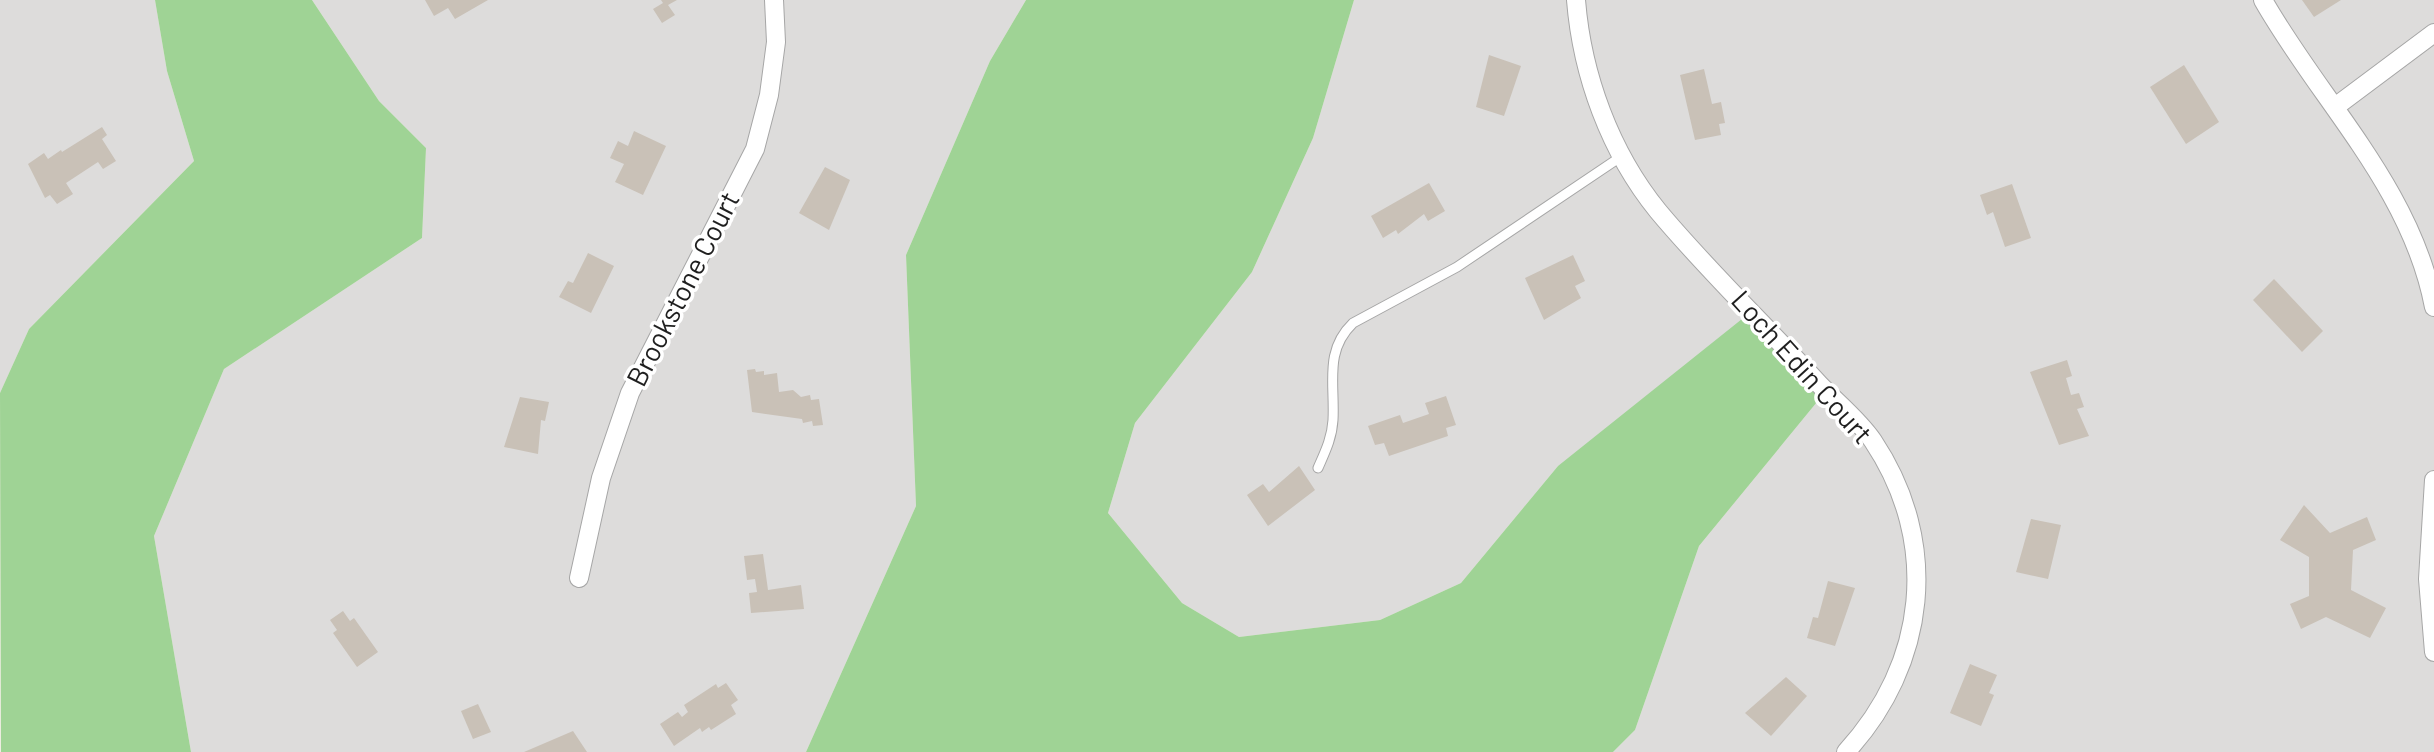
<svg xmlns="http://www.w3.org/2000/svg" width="2434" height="752" viewBox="0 0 2434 752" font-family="Barlow,sans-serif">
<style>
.residential{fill:#dddcdb}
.forest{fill:#9fd395}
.building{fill:#c9c1b7}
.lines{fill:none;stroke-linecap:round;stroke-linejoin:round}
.lane-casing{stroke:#a6a6a6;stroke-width:11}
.street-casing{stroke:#a6a6a6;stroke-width:20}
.lane{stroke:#fff;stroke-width:9}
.street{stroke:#fff;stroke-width:18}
.labels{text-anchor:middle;stroke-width:7;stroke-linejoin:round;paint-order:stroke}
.street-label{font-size:28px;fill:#1f1f1f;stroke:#fff}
</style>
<rect width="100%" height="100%" fill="#f0eee4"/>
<g class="residential">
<polygon points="0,0 155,0 167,71 194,161 29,329 0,393"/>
<polygon points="312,0 1026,0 990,61 906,255 916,506 806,752 191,752 154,536 224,369 422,238 426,148 379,101"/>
<polygon points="1354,0 2434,0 2434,752 1613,752 1635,730 1699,546 1826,391 1558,466 1461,583 1380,620 1239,637 1182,603 1108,513 1135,423 1252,272 1313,138"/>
</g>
<g class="forest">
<polygon points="155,0 312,0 379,101 426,148 422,238 224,369 154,536 191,752 1,752 0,393 29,329 194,161 167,71"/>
<polygon points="1026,0 1354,0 1313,138 1252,272 1135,423 1108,513 1182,603 1239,637 1380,620 1461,583 1558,466 1752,311 1826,391 1699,546 1635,730 1613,752 806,752 916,506 906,255 990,61"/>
</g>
<g class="building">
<polygon points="425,0 488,0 455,19 448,8 434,16"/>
<polygon points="661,0 677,0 668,5 675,15 662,23 653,9 663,3"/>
<polygon points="2302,0 2341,0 2314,17"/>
<polygon points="1489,55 1521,66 1504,116 1476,107"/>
<polygon points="2184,65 2219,122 2186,144 2150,87"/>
<polygon points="1704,69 1712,104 1721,102 1725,123 1719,124 1721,135 1695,140 1680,75"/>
<polygon points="102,127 107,135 102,139 116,161 103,169 98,162 66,183 73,194 57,204 50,195 45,198 28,164 44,153 48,159 61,150 62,152"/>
<polygon points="634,131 666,146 643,195 615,182 624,164 610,158 618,141 628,146"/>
<polygon points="825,167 850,180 829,230 799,213"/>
<polygon points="1429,183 1445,211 1428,221 1424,214 1398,234 1396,230 1383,238 1371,216"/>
<polygon points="2012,184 2031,238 2005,247 1993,212 1987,215 1980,195"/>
<polygon points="588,253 614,266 591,313 559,297 568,281 573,283"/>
<polygon points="1573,255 1585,281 1575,286 1581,298 1544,320 1525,278"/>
<polygon points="2274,279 2323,331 2302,352 2253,300"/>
<polygon points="2067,360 2072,376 2066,378 2071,395 2079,393 2084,407 2077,409 2089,436 2059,445 2030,372"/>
<polygon points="755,369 756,372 764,371 764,375 777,373 779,392 793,390 801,397 810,395 811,400 819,399 823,425 813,426 812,421 803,423 802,419 752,412 747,370"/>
<polygon points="1446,396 1456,425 1446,428 1448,436 1389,456 1384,443 1375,445 1368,426 1400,415 1403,423 1429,414 1425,403"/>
<polygon points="520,397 549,402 545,421 541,420 538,454 504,447"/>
<polygon points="1299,466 1315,490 1268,526 1247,495 1263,484 1269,492"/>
<polygon points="2304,505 2330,533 2367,517 2376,540 2353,550 2351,590 2386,608 2370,638 2326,617 2301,629 2290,604 2309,596 2309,557 2280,540"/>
<polygon points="2031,519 2061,525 2048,579 2016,572"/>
<polygon points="763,554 768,590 801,585 804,609 751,613 749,593 757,592 755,579 747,580 744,556"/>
<polygon points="1828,581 1855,588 1835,646 1807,638 1813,617 1818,618"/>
<polygon points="343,611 350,621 354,618 378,652 357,667 333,633 337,630 330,620"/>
<polygon points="1970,664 1997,675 1989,693 1994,695 1981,726 1950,713"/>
<polygon points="1786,677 1807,696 1771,736 1745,713"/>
<polygon points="726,683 738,700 731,705 736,714 711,730 709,727 702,732 700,728 674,746 660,724 678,712 682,717 688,712 684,705 716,684 718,688"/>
<polygon points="478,704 491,732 473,739 461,711"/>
<polygon points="573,731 587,752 524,752"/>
</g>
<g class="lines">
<defs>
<path id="lane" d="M1318,468C1325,452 1332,438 1333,420C1335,383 1324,351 1353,323L1457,267L1622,156"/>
<g id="street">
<path d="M1576,0C1582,75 1610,152 1658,211C1708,271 1766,326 1819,384C1836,402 1859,420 1873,441C1941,543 1927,664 1846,752"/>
<path d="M2263,0C2321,102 2411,187 2434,307"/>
<polyline points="2335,107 2434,33"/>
<polyline points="2434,480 2428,579 2434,652"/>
<polyline points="579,578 601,478 630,393 755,149 769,95 776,42 774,0"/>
</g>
</defs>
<use href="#lane" class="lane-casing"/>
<use href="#street" class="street-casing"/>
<use href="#lane" class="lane"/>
<use href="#street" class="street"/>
</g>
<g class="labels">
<g class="street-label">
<text transform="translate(683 289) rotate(-63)" y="10">Brookstone Court</text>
<text transform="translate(1802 367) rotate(48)" y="10">Loch Edin Court</text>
</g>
</g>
</svg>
